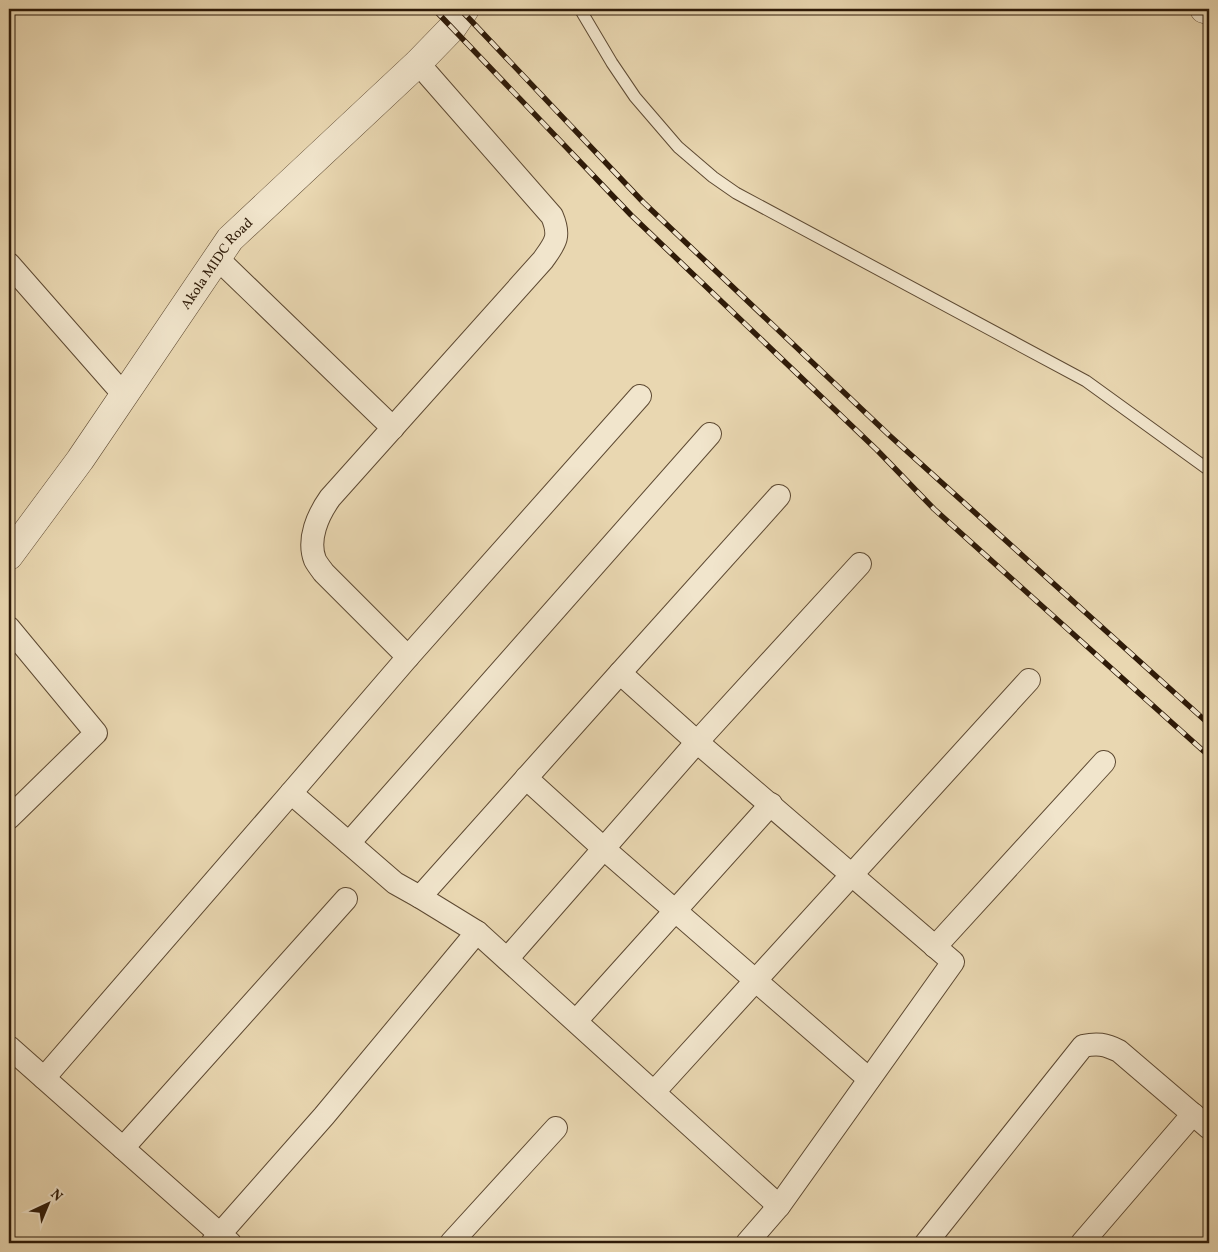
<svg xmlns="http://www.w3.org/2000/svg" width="1218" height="1252" viewBox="0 0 1218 1252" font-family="Vollkorn,serif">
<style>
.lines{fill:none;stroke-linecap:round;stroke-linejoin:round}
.service-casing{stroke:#5d4932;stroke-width:13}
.minor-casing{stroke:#5d4932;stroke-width:24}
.tertiary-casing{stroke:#5d4932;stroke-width:29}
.service{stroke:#f1e5cc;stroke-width:11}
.minor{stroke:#f1e5cc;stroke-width:22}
.tertiary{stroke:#f1e5cc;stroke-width:28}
.rail-casing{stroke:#2e1a08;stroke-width:5.5}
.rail{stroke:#f1e5cc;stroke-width:4;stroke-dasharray:11;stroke-linecap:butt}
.labels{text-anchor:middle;stroke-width:4.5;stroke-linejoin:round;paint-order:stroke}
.street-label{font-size:14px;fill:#2e1a08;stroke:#f1e5cc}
</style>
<rect width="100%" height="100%" fill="#e9d7b1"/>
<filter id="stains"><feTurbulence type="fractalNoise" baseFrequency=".004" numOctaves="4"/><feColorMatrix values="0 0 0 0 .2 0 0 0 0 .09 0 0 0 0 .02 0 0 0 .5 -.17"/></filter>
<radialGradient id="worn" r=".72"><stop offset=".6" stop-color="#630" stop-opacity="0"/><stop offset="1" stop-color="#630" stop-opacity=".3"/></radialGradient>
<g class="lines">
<defs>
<polyline id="service" points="580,9 612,63 635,97 678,147 713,177 736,193 1086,381 1209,470"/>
<g id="minor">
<polyline points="217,258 393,428"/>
<polyline points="9,264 124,395"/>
<polyline points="9,628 96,733 9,818"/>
<path d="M408,657L324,573C321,569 317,564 315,560C307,539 318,515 330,498L543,260C555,243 561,237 552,216L418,63"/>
<polygon points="620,673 697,742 953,962 779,1206 477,932 420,897"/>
<polyline points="620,673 779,496"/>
<polyline points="526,778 603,848 869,1079"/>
<polyline points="291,793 408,657 640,396"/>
<polyline points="349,843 710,434"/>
<polyline points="935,947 1104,762"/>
<polyline points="507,959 697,742 860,564"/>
<polyline points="576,1021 771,804"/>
<polyline points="9,1047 230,1243"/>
<polyline points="44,1078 291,793 395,883 420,897"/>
<polyline points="654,1092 1029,680"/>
<polyline points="123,1148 346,899"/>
<polyline points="212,1243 324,1116 477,932"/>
<polyline points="451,1243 556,1128"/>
<polyline points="747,1243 779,1206"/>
<path d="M926,1243L1083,1046C1097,1043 1105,1044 1119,1051L1209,1128"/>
<polyline points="1082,1243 1193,1114"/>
</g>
<g id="tertiary">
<polyline points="1204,9 1209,10"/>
<path id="s1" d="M9,556L80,460L230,239L418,63L452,28L465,9"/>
</g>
</defs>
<use href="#service" class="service-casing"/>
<use href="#minor" class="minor-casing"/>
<use href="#tertiary" class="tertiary-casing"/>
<use href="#service" class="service"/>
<use href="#minor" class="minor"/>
<use href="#tertiary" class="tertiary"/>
<defs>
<g id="rail">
<polyline points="434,9 631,215 877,450 934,509 1209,756"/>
<polyline points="460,9 643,202 889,435 1209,724"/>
</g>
</defs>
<use href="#rail" class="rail-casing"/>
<use href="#rail" class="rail"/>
</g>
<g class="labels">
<g class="street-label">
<text dy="5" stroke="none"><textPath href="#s1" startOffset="359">Akola MIDC Road</textPath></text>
</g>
</g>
<rect width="1218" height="1252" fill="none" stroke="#e9d7b1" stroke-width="30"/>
<rect x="10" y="10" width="1198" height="1232" fill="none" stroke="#2e1a08" stroke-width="2.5"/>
<rect x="15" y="15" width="1188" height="1222" fill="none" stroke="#2e1a08"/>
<g transform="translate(48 1204) rotate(44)" stroke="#f1e5cc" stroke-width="4" paint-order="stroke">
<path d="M0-4L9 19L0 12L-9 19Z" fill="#2e1a08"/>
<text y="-8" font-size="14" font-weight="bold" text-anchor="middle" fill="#2e1a08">N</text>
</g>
<rect width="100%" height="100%" filter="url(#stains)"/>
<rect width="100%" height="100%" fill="url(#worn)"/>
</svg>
